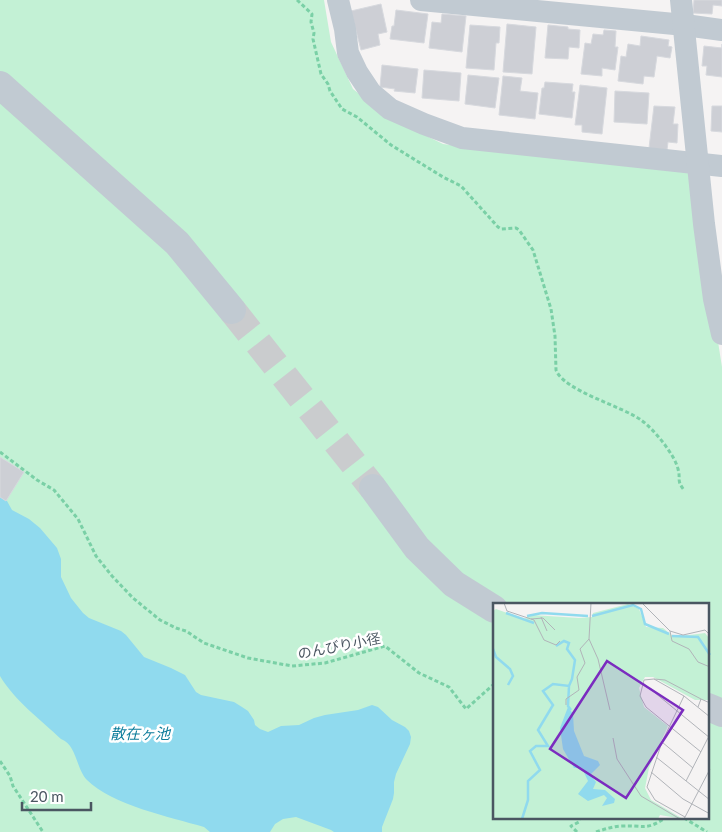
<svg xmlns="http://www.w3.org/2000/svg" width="722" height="832" viewBox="0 0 722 832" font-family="Lato,'Noto Sans JP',sans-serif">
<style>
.green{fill:#c3f1d5;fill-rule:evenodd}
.water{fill:#90daee}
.building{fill:#cdcfd5;stroke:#d7d9de}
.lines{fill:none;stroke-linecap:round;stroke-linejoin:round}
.tertiary-tunnel{stroke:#caccce;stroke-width:28;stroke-dasharray:28 14;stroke-linecap:butt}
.path{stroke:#7ad0a6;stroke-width:3;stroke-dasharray:4 2.5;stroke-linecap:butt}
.minor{stroke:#c1cad2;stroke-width:22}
.tertiary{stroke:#c1cad2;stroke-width:28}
.labels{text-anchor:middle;stroke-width:5;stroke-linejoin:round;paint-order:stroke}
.street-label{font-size:14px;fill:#4a5661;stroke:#fff}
.water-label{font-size:15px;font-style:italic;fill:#0c7c9b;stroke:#fff}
.inset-river{fill:none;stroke:#90daee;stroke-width:2.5}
.inset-road{fill:none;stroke:#b1b4b9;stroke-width:1}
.view{fill:#7b2cbf;fill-opacity:0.15;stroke:#7b2cbf;stroke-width:2.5}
.inset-edge{fill:none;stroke:#4a5661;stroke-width:2.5}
</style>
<rect width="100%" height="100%" fill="#f5f3f3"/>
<path class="green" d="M0,0H324L331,42L353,89L390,118L443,144L487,150L691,171L722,367V832H0ZM494,604H708V818H494Z"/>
<path class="water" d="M0,495L7,501L12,510L29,519L40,528L57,548L61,559V577L71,598L83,613L89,618L121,631L126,635L144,657L171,668L185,675L196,692L201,695L234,702L242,707L248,711L254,720L255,725L260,729L268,732L281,726L299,725L314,718L325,715L358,710L372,705L378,707L392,720L405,727L409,731L411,737L410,744L396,774L394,782V793L393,799L382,827V832H334L331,830L296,817L283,819L275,824L270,832H210L204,827C170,817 112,805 87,780C76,769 77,745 61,739C41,720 14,700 0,676Z"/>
<g class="building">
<polygon points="694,0 722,0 722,6 713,5 712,14 693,13"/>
<polygon points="381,4 387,32 378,34 380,45 361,50 351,11"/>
<polygon points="396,10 428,14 424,43 390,39 392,26 394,26"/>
<polygon points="442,14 466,16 462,52 429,48 432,22 441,23"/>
<polygon points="507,24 536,27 532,74 503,72"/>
<polygon points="470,25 500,27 499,43 496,43 494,70 466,68"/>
<polygon points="548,25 568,27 568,29 580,30 579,48 569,47 568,59 545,58"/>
<polygon points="604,30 616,31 615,47 618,47 615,70 602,68 602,76 581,74 585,43 591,44 593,34 603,35"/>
<polygon points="641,36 669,40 668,46 672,47 670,58 657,56 654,77 644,76 643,84 618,81 621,56 626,57 628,44 640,46"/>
<polygon points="722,44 722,77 706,75 707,66 702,66 704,46 722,48"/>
<polygon points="382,65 418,69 415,93 394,91 395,89 380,87"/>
<polygon points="424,70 461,73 459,101 422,98"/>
<polygon points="468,75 499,78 495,108 465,104"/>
<polygon points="503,76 522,78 520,91 538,93 535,119 499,115"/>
<polygon points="545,82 573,84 572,92 575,92 572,118 539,114 542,88 544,88"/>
<polygon points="580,85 607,88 602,134 582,132 582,125 575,125"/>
<polygon points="615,91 649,93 647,124 614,122"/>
<polygon points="654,106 675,107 673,124 678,124 677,143 668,142 667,150 649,148"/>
<polygon points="712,106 722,106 722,132 711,131"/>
<polygon points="0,457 24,472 6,501 0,497"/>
</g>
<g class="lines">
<polyline class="tertiary-tunnel" points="232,310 373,488"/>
<g class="path">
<path d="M297,0L312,14L311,22L314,33L313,39L321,74L328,84L330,91L342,109L357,117L391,145L443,177L461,186L498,227L501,229L516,228L519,230L533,250L551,309L555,336L556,370C564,391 622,406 641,420C653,428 675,455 678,469C681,479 676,480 684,490"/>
<polyline points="0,452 37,480 54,490 78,519 96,556 112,576 133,598 160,620 176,628 186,631 204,643 248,658 292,666 325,663 385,646 419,673 449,687 466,709 494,684"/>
<polyline points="0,761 10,776 13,786 43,832"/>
<polyline points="684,818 707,832"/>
<polyline points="577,832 571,826 579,822 580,818"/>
<path d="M596,832C605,829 614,826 623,826C643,825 646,831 665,818"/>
</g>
<g class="minor">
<polyline points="338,0 345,29 348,53 357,72 371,93 390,109 424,124 462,138 722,166"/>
<polyline points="421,0 685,25 722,30"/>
<polyline points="681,0 704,224 714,299 722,334"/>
</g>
<g class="tertiary">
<polyline points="0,85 177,243 232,310"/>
<polyline points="373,488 417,548 454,584 494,609"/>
<polyline points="708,707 722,713"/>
</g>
</g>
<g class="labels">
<g class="street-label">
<text transform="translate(339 646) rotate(-11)" y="5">のんびり小径</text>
</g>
<g class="water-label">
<text x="140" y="739">散在ヶ池</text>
</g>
</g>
<g transform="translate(493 603)">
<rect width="216" height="216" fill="#f5f3f3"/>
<path d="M135,1L146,6L153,24L170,25L181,34L212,30L216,35V97H202L160,74H152L146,85L151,104L175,123L156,165L152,185L158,197L190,216L167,212L165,216H0V8L3,6L31,16L39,12L86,15L99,14L100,10Z" fill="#c3f1d5"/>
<path d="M75,104L80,111L81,128L91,153L105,158L107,162L97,172L103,179L100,186L112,187L122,196L121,200L109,203L114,195L111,192L95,198L85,191L95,178L89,165H81L70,146L67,125Z" fill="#90daee"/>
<path class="inset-river" d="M13,10L41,20M34,13L49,10L95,13M99,13L140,2L148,6L152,21L176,31M179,33L205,34L217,52M0,46L3,54L17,66L20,73L15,82M76,83L75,103L78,107M29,216L35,197V178L47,167L37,148L43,143H55L45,127L60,102L50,88L60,81L76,83L79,76L82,57L74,46L76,40L71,38L63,43"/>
<path class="inset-road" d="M11,0L14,8L41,17L51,37L63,42L67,38M98,0L96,36L105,56L117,107M149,0L177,28L179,38L196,46L205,59L217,64M48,14L54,28M38,16L50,15L62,27M177,28L190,32L212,27L217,32M161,76L172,77L208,96M150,80L217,135M191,93L169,139L154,184L162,197L192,214M73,102V96L86,87L84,74L92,60L87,46L96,36M205,104L208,96L217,100M120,135L124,156L148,193L187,216M169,139L200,165M208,149L153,104L147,93L151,77L161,76L191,93L217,114M163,154L217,197M158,169L190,196L217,211M193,178L216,133M191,216L217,166"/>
<path class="view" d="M114,58L190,107L133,195L57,146Z"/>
<rect width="216" height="216" class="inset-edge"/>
</g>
<path d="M22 802v8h69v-8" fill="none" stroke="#4a5661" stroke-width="2.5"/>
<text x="30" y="802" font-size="15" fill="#4a5661" stroke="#ffffff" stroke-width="4" paint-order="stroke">20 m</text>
</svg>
